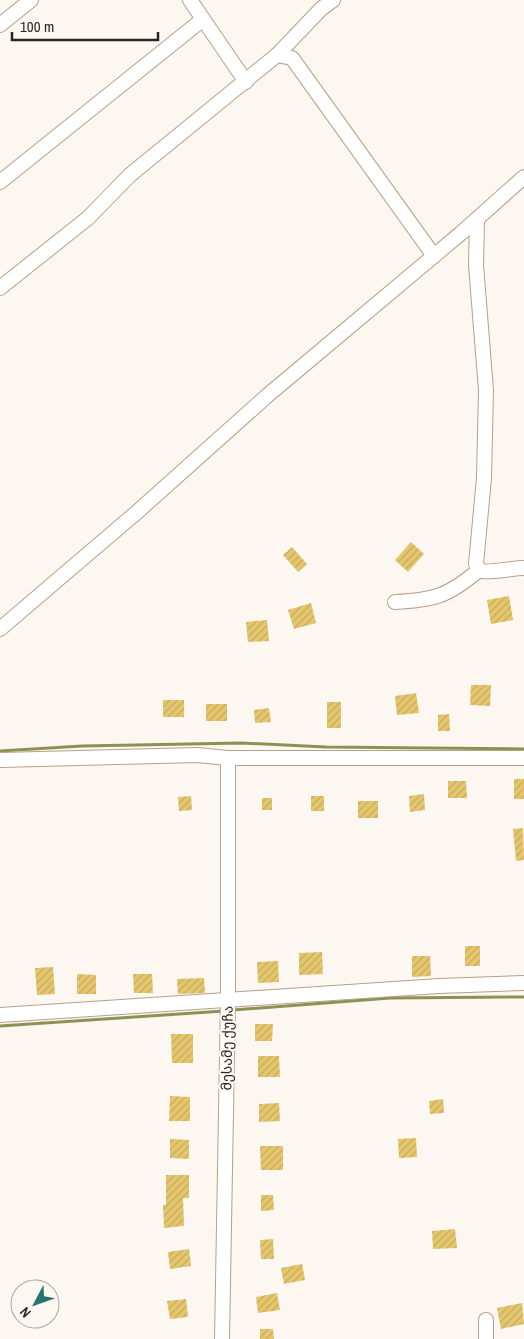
<svg xmlns="http://www.w3.org/2000/svg" width="524" height="1339" viewBox="0 0 524 1339" font-family="'Archivo Narrow','Noto Sans Georgian',sans-serif">
<style>
.lines{fill:none;stroke-linecap:round;stroke-linejoin:round}
.stream{stroke:#8c9252;stroke-width:3}
.building{fill:url(#building-hatch)}
.minor-casing{stroke:#b99f86;stroke-width:16}
.minor{stroke:#fff;stroke-width:14}
.labels{text-anchor:middle;stroke-width:4.5;stroke-linejoin:round;paint-order:stroke}
.street-label{font-size:14px;fill:#2f241b;stroke:#fdf7f2}
</style>
<defs>
<pattern id="building-hatch" width="6" height="6" patternUnits="userSpaceOnUse" patternTransform="scale(1.25)"><rect width="6" height="6" fill="#e5c66d"/><path d="M-1 1l2-2M0 6l6-6M5 7l2-2" fill="none" stroke="#c5aa5e"/></pattern>
</defs>
<rect width="100%" height="100%" fill="#fdf7f2"/>
<g class="lines">
<g class="stream">
<polyline points="0,751 82,746 241,743 326,747 524,749"/>
<polyline points="233,1010 390,998 524,997"/>
<polyline points="0,1026 224,1011"/>
</g>
</g>
<g class="building">
<polygon points="411,542 424,554 408,572 395,560"/>
<polygon points="292,547 307,564 298,572 283,555"/>
<polygon points="509,596 513,620 491,624 487,600"/>
<polygon points="311,603 316,623 294,629 288,610"/>
<polygon points="267,620 269,641 248,642 246,622"/>
<polygon points="471,685 491,685 490,706 470,705"/>
<polygon points="416,693 419,713 397,715 395,696"/>
<rect x="163" y="700" width="21" height="17"/>
<rect x="327" y="702" width="14" height="26"/>
<rect x="206" y="704" width="21" height="17"/>
<polygon points="269,708 271,722 255,723 254,710"/>
<polygon points="449,714 450,731 438,731 438,715"/>
<rect x="514" y="779" width="10" height="20"/>
<polygon points="448,781 466,781 467,798 448,798"/>
<polygon points="424,794 425,810 410,812 409,796"/>
<polygon points="191,796 192,810 179,811 178,797"/>
<rect x="311" y="796" width="13" height="15"/>
<rect x="262" y="798" width="10" height="12"/>
<rect x="358" y="801" width="20" height="17"/>
<polygon points="523,828 524,860 516,861 513,829"/>
<rect x="465" y="946" width="15" height="20"/>
<polygon points="322,952 323,974 299,975 299,953"/>
<polygon points="412,956 430,956 431,976 412,977"/>
<polygon points="278,961 279,982 258,983 257,962"/>
<polygon points="53,967 55,994 37,995 35,968"/>
<polygon points="77,974 96,975 96,994 77,994"/>
<polygon points="133,974 152,974 153,993 134,993"/>
<polygon points="204,978 205,993 178,994 177,979"/>
<polygon points="255,1024 273,1024 272,1041 255,1041"/>
<polygon points="171,1034 193,1034 193,1063 172,1063"/>
<polygon points="258,1056 279,1056 280,1077 258,1077"/>
<polygon points="170,1096 190,1097 190,1121 169,1121"/>
<polygon points="443,1099 444,1113 430,1114 429,1101"/>
<polygon points="279,1103 280,1121 259,1122 259,1104"/>
<polygon points="416,1138 417,1157 399,1158 398,1139"/>
<polygon points="170,1139 189,1140 189,1159 170,1158"/>
<polygon points="260,1146 283,1146 283,1170 261,1170"/>
<polygon points="166,1175 189,1175 189,1198 183,1198 184,1226 164,1228 163,1205 166,1205"/>
<polygon points="261,1195 273,1195 274,1210 261,1211"/>
<polygon points="455,1229 457,1248 433,1249 432,1231"/>
<polygon points="273,1239 274,1259 261,1259 260,1240"/>
<polygon points="189,1249 191,1266 170,1269 168,1252"/>
<polygon points="302,1264 305,1280 284,1284 281,1268"/>
<polygon points="277,1293 280,1310 258,1313 256,1297"/>
<polygon points="186,1299 188,1317 170,1319 167,1301"/>
<polygon points="522,1303 524,1324 501,1329 497,1308"/>
<polygon points="260,1329 273,1329 274,1339 260,1339"/>
</g>
<g class="lines">
<defs>
<g id="minor">
<polyline points="190,0 246,82"/>
<polyline points="0,25 31,0"/>
<polyline points="277,55 321,9 333,0"/>
<polyline points="0,182 202,20"/>
<path d="M477,220L476,265L486,390L484,478L476,564L479,570C485,574 513,568 524,568"/>
<polyline points="0,288 88,218 130,175 277,55 292,58 434,256"/>
<path d="M395,602C435,600 448,596 479,570"/>
<polyline points="0,629 136,513 268,395 460,234 524,177"/>
<polyline points="0,760 197,755 228,758 524,758"/>
<polyline points="0,1015 439,986 524,983"/>
<polyline points="486,1320 486,1339"/>
<polyline points="222,1339 228,999 228,758"/>
</g>
</defs>
<use href="#minor" class="minor-casing"/>
<use href="#minor" class="minor"/>
</g>
<g class="labels">
<g class="street-label">
<text transform="translate(227 1048) rotate(-89)" y="5">მესამე ქუჩა</text>
</g>
</g>
<g transform="translate(35 1304) rotate(229)"><circle r="24" fill="#fdf7f2" stroke="#aba39c"/>
<path d="M0-4L9 19L0 12L-9 19Z" fill="#297371"/>
<text y="-8" font-size="14" font-weight="bold" text-anchor="middle" fill="#2f241b">N</text>
</g>
<path d="M12 32v8h146v-8" fill="none" stroke="#2f241b" stroke-width="2.5"/>
<text x="20" y="32" font-size="15" fill="#2f241b" stroke="#fdf7f2" stroke-width="4" paint-order="stroke">100 m</text>
</svg>
